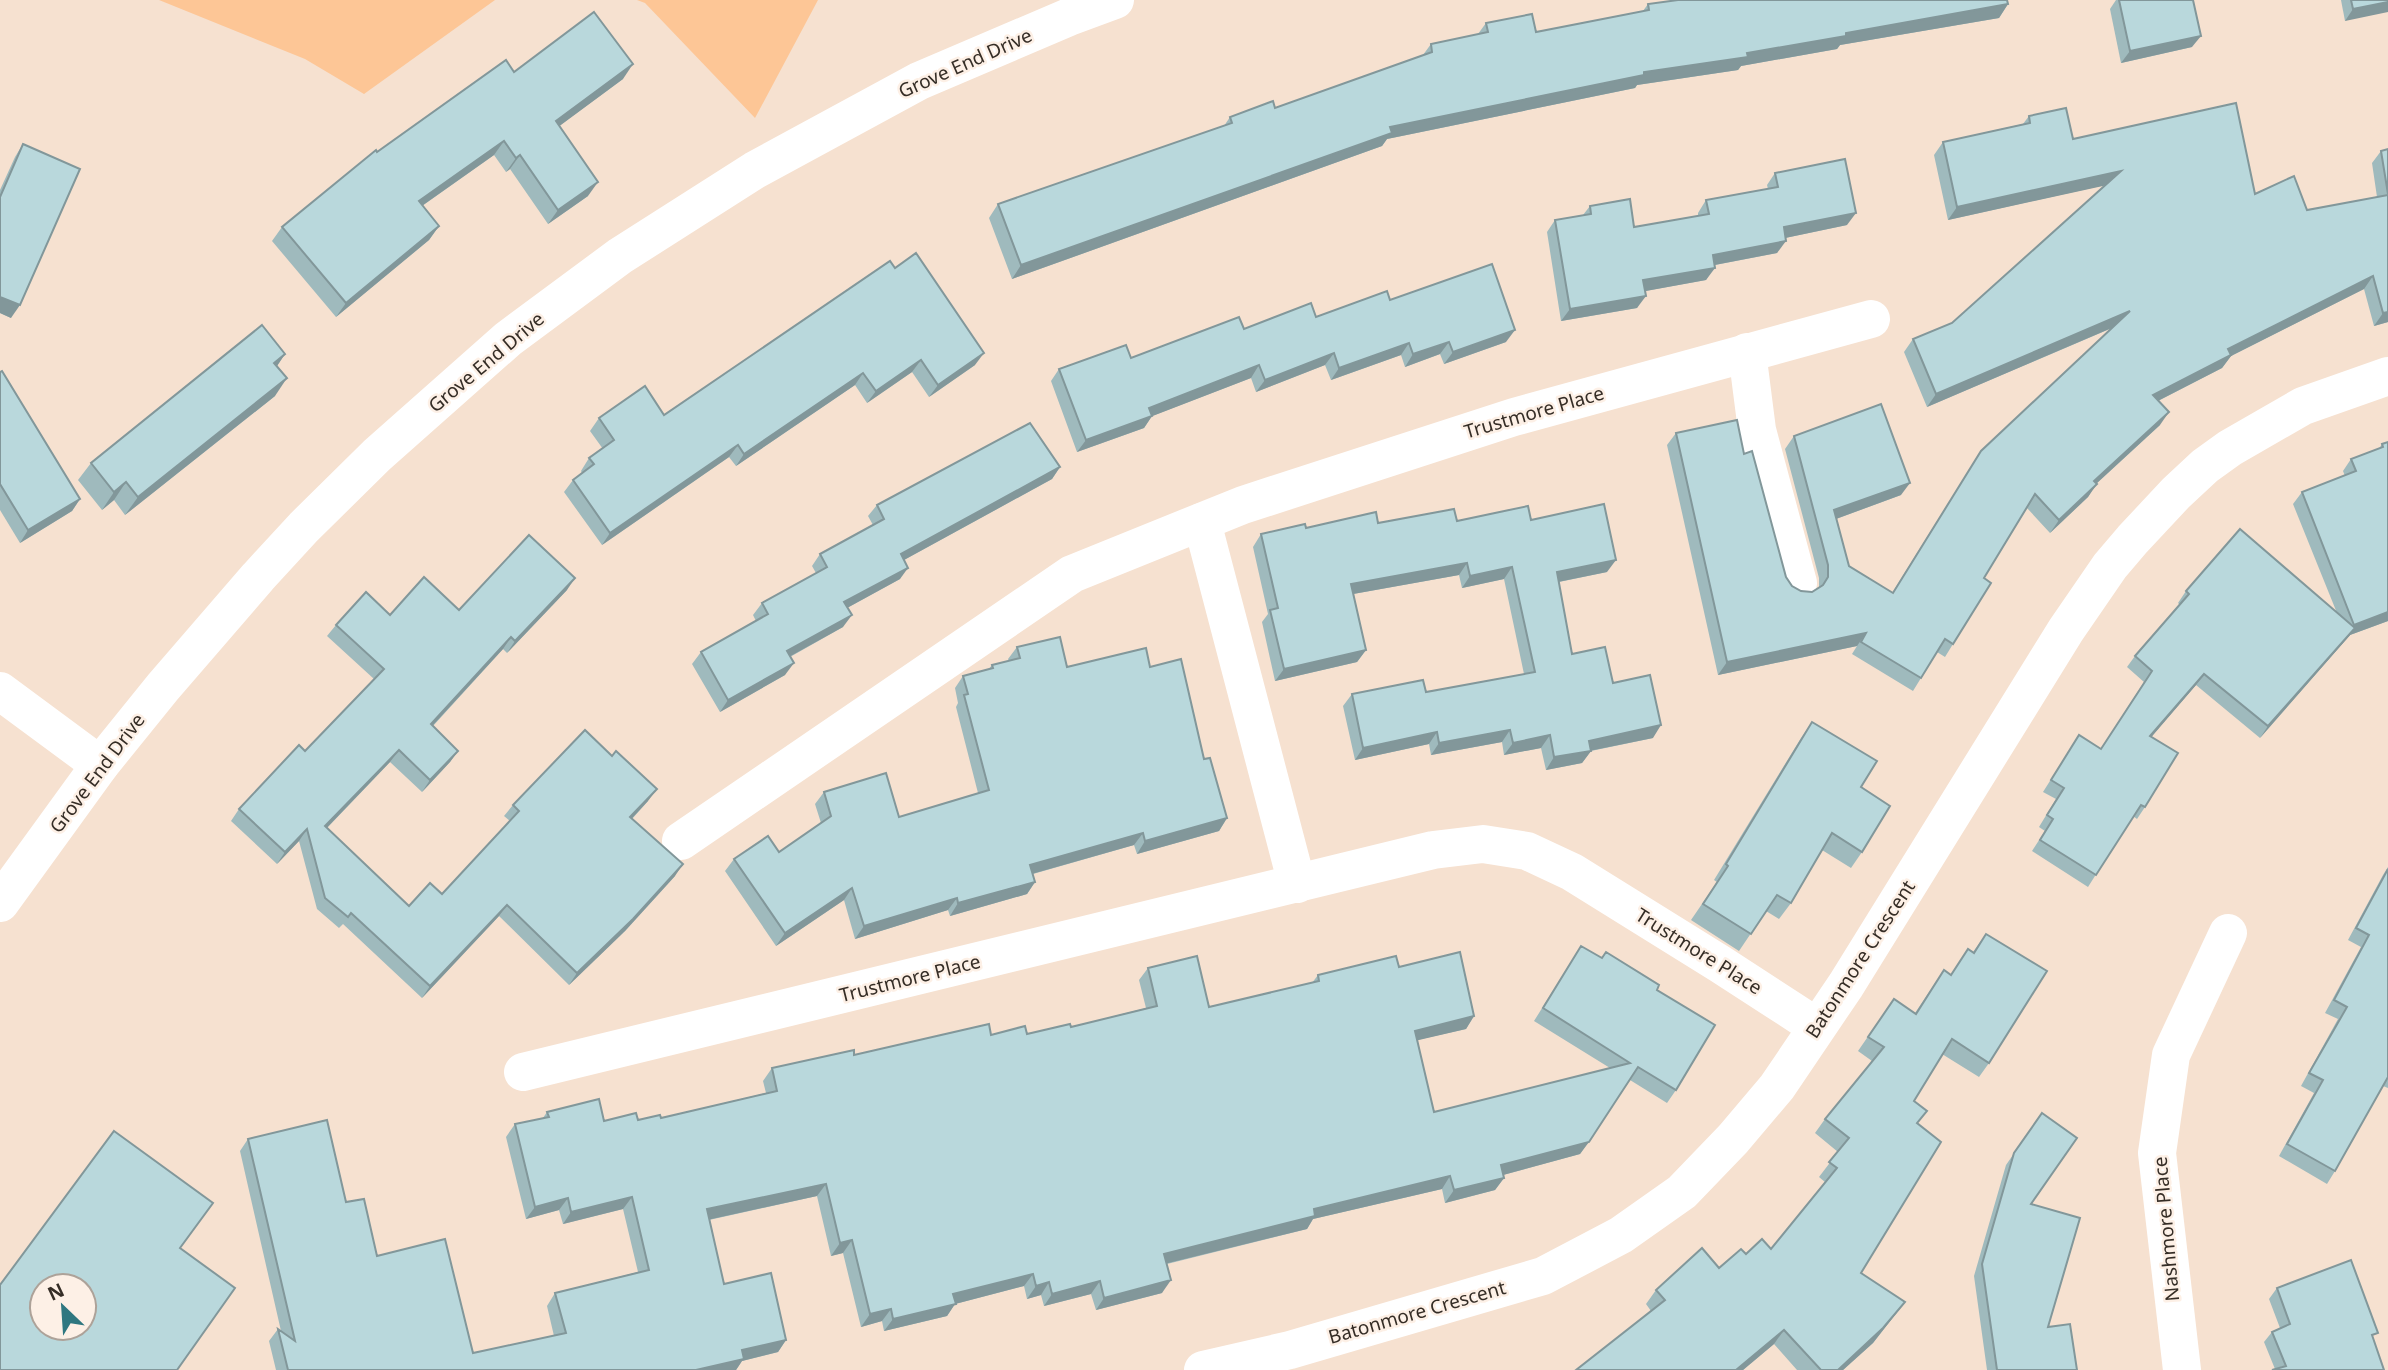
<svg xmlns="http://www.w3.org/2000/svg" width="2388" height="1370" viewBox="0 0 2388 1370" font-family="'Noto Sans',sans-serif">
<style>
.green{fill:#fdc696}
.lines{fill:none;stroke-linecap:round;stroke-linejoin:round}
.street{stroke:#fff;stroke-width:38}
.secondary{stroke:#fff;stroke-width:38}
.wall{fill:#9fbabd}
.shaded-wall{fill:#82979a}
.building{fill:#b9d8dc;stroke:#82979a;stroke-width:2;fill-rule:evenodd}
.labels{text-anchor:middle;stroke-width:5;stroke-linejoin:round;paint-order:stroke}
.street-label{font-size:19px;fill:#352d26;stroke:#fdf0e6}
</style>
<rect width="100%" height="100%" fill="#f6e1d0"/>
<g class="green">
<polygon points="159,0 495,0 364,94 305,59"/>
<polygon points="637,0 818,0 755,118 645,3"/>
</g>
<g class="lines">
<g class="street">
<polyline points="1747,352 1757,430 1798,583"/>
<polyline points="1202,522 1297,884"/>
<polyline points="0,691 100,765"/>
<polyline points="681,841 1072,574 1243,505 1514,417 1871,319"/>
<polyline points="523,1072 1433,850 1483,844 1527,851 1572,872 1720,964 1817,1027"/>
<polyline points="1203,1370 1290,1350 1543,1276 1621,1235 1682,1192 1733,1139 1777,1087 1846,985 2066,630 2110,566 2133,539 2176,493 2205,466 2230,448 2303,406 2388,376"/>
<polyline points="2182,1370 2157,1153 2171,1055 2228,933"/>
</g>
<polyline class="secondary" points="0,903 100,765 163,687 258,577 304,527 377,455 508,339 620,256 755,170 919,81 1069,17 1115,0"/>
</g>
<g class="wall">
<polygon points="2116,0 2193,0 2192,47 2121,63 2110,9"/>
<polygon points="2341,0 2388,0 2345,21"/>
<polygon points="1648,4 2008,4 1999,18 1840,45 1837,49 1741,66 1738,70 1637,85 1635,88 1387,139 1382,146 1012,279 989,218 998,204 1224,126 1230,117 1275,108 1423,55 1431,44 1478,34 1486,23 1536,32 1643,11"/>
<polygon points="514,72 623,79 559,126 588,196 548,224 510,169 506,172 494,155 422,206 439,226 429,240 336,317 272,241 282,227 377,152"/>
<polygon points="2029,116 2073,139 2307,210 2377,197 2372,163 2381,151 2388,149 2388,322 2374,326 2364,289 2231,356 2222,368 2158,401 2160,425 2096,484 2088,497 2050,533 2027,508 1984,578 1953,644 1945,657 1937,652 1913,691 1852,654 1857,646 1718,675 1667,445 1676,433 1744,454 1786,577 1792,586 1801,591 1812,592 1819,587 1819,578 1785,449 1794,436 1901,495 1836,519 1849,566 1892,593 1981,451 2112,328 1927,407 1904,352 1913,339 1952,323 2105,185 1948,220 1934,155 1943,142 2023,124"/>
<polygon points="23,144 11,318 0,313 0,190 15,157"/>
<polygon points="1775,173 1847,225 1785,238 1777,253 1715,265 1706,280 1645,291 1637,308 1561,321 1547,232 1555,220 1583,215 1590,206 1634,227 1698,216 1698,213 1706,200 1768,189 1767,185"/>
<polygon points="895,268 975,365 929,397 912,372 867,403 855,385 736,466 729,457 602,545 564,492 573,480 582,473 581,471 589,458 603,449 590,431 599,418 664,415"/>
<polygon points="1390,300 1506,342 1444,364 1440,354 1405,367 1401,355 1331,380 1325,365 1256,392 1251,378 1152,416 1144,428 1077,452 1051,381 1059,369 1131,358 1244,329 1316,317"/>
<polygon points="285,354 277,366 275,396 125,515 114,500 102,510 78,480 91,463"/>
<polygon points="0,372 80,499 72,511 20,543 0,510"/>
<polygon points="2388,442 2388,621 2350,635 2260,738 2196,685 2151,737 2145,807 2137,819 2133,816 2088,887 2032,851 2045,831 2039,827 2056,799 2043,792 2079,735 2101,749 2144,682 2127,667 2135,656 2180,605 2178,603 2186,591 2337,613 2293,504 2302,492 2345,476 2343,471 2351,459 2379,449 2382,444"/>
<polygon points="1060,467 1052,479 904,560 900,579 847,608 843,627 790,657 785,675 720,712 692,664 701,652 756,621 753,615 762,603 816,573 812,566 820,554 873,525 868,516 877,505"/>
<polygon points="1531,520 1607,572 1559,582 1572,654 1613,683 1653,738 1591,751 1582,763 1546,770 1541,748 1504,755 1502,742 1431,755 1429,744 1355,760 1343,706 1352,694 1426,692 1524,674 1504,579 1462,588 1459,575 1353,594 1366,650 1357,662 1275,681 1262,622 1268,614 1253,547 1261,534 1306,528 1378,523"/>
<polygon points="567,590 507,653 503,649 433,726 458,751 450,762 422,792 390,762 327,828 409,906 442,894 510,821 504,816 513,805 648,801 632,819 675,876 625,931 569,985 499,916 422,998 343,924 339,928 317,909 299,841 277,864 231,821 239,809 305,751 374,679 327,636 336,625 390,615 459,610"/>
<polygon points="1017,647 1067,667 1150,667 1204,759 1227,818 1219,831 1137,854 1134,845 1033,874 1035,882 1027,894 950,916 948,910 855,939 844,900 776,946 725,871 734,859 779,852 821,823 815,804 824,792 899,817 978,793 956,707 958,703 955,688 963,676 989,669 992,665 1009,661 1008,659"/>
<polygon points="1812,722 1861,787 1862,852 1851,868 1822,850 1791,903 1779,919 1766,911 1739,951 1691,920 1717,882 1714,880 1801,738"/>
<polygon points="2388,867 2388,1088 2383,1086 2335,1171 2327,1184 2279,1156 2314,1093 2301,1086 2338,1019 2325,1013 2361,947 2348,940 2383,875"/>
<polygon points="1986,934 1989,1063 1979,1077 1942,1054 1914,1101 1918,1124 1861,1273 1905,1302 1873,1343 1843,1370 1797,1370 1774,1344 1743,1370 1576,1370 1651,1311 1646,1304 1656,1290 1719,1268 1746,1254 1771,1249 1825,1182 1819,1177 1838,1152 1815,1133 1825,1119 1872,1061 1858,1051 1894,999 1915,1013 1944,970 1951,975 1968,949 1973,952"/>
<polygon points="1581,946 1602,958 1606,952 1657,990 1676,1090 1667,1103 1630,1080 1580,1154 1503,1175 1504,1178 1495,1190 1445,1203 1442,1189 1313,1219 1307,1229 1167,1264 1162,1293 1096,1310 1091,1294 1044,1306 1041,1295 1027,1299 1024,1286 955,1304 947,1316 884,1331 882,1321 861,1327 843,1253 831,1256 817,1196 709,1220 724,1284 786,1340 778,1352 742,1361 736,1370 276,1370 269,1341 278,1329 281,1331 240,1151 248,1139 346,1202 377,1256 473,1353 554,1336 547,1306 555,1293 638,1272 623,1209 563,1224 559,1210 526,1219 506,1137 515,1124 543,1118 547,1112 604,1121 638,1120 661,1118 766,1093 763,1081 772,1068 991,1035 1027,1034 1071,1027 1146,1008 1139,980 1148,968 1209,1007 1312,983 1318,975 1399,967 1474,1016 1466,1029 1417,1040 1434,1112 1610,1068 1534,1021"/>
<polygon points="2042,1113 2031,1204 2048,1327 2077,1370 1987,1370 1974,1276 2006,1165"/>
<polygon points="2277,1288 2378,1333 2275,1369 2264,1342 2272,1332 2280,1328 2269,1299"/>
</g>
<g class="shaded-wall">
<polygon points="2388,2 2388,12 2345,21 2353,9"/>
<polygon points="2008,4 1999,18 1840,45 1837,49 1741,66 1738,70 1637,85 1635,88 1387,139 1382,146 1012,279 1021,265 1390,127 1644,72 1747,53 1846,33"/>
<polygon points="2201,36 2192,47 2121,63 2130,51"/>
<polygon points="633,64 623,79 546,136 556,121"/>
<polygon points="504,141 494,155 409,215 419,201"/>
<polygon points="520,155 510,169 506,172 516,158"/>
<polygon points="2121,171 2112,184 1948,220 1957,207"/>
<polygon points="598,182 588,196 548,224 558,210"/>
<polygon points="1856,213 1847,225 1775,240 1784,227"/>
<polygon points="439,226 429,240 336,317 346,303"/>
<polygon points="1786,241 1777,253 1704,267 1713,255"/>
<polygon points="1715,268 1706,280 1635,293 1643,280"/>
<polygon points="2373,276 2364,289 2231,356 2222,368 2144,408 2153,395 2228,349"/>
<polygon points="1646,296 1637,308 1561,321 1570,309"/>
<polygon points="0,297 20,305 11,318 0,313"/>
<polygon points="2130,311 2121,324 1927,407 1936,394"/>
<polygon points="2388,312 2388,322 2374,326 2383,313"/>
<polygon points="1515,330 1506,342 1444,364 1453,352"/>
<polygon points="1449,342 1440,354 1405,367 1413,354"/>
<polygon points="1409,343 1401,355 1331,380 1339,368"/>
<polygon points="984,353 975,365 929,397 938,385"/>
<polygon points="1334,353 1325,365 1256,392 1265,380"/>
<polygon points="285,354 273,372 274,363"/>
<polygon points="921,360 912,372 867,403 876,391"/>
<polygon points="1259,365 1251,378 1150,417 1152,416 1144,428 1077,452 1086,440 1149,408"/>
<polygon points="863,373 855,385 736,466 744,454"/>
<polygon points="287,378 275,396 125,515 138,497"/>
<polygon points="2169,412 2160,425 2085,494 2094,481"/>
<polygon points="738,445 729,457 602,545 610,533"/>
<polygon points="1060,467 1052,479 893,566 901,554"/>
<polygon points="126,482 114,500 102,510 114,492"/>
<polygon points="1910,483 1901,495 1825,523 1834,510"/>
<polygon points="2097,484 2088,497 2050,533 2059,520"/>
<polygon points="80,499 72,511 20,543 28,530"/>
<polygon points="1616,560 1607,572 1548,584 1557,572"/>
<polygon points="1467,563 1459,575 1342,596 1351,584"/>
<polygon points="1512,567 1504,579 1462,588 1470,576"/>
<polygon points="908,568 900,579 836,614 844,602"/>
<polygon points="575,578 567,590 507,653 515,641"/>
<polygon points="2388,612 2388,621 2350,635 2260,738 2268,726 2346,636 2354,625"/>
<polygon points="852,615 843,627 778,663 787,651"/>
<polygon points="1866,633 1857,646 1718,675 1727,662"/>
<polygon points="511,637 503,649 423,736 431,724"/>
<polygon points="1366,650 1357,662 1275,681 1284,669"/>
<polygon points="794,663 785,675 720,712 728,700"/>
<polygon points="2204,674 2196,685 2142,748 2150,736"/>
<polygon points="1661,725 1653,738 1589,751 1591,751 1582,763 1546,770 1554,757 1589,741"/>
<polygon points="1510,730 1502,742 1431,755 1439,743"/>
<polygon points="1437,732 1429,744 1355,760 1363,748"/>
<polygon points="1550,735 1541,748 1504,755 1513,743"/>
<polygon points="399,750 390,762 317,838 325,826"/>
<polygon points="458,751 450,762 422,792 430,780"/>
<polygon points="657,789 648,801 622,829 630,817"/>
<polygon points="1227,818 1219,831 1137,854 1145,841"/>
<polygon points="307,829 299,841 277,864 285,852"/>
<polygon points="1143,833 1134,845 1021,877 1030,865"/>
<polygon points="683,864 675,876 625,931 569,985 577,973"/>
<polygon points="1035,882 1027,894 950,916 958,903"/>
<polygon points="852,888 844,900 776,946 785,933"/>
<polygon points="957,898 948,910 855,939 864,926"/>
<polygon points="507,905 499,916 422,998 430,986"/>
<polygon points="1474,1016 1466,1029 1406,1043 1415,1031"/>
<polygon points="1589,1142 1580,1154 1492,1178 1501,1165"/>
<polygon points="1450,1176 1442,1189 1313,1219 1307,1229 1156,1266 1164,1254 1314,1209"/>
<polygon points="1504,1178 1495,1190 1445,1203 1454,1190"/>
<polygon points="826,1184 817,1196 698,1222 707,1209"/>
<polygon points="632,1197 623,1209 563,1224 571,1212"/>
<polygon points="568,1198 559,1210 526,1219 535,1207"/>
<polygon points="852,1240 843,1253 831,1256 840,1243"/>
<polygon points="1033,1274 1024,1286 955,1304 947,1316 884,1331 893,1319 953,1294"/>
<polygon points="1171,1280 1162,1293 1096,1310 1104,1298"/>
<polygon points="1100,1281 1091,1294 1044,1306 1052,1294"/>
<polygon points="1049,1282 1041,1295 1027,1299 1036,1286"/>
<polygon points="1905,1302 1873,1343 1843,1370 1838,1370"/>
<polygon points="891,1309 882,1321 861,1327 870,1314"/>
<polygon points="1784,1330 1774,1344 1743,1370 1736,1370"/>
<polygon points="786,1340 778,1352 742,1361 736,1370 696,1370 742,1350"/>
</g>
<g class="building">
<polygon points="1678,0 2007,0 2008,4 1846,33 1846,36 1747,53 1748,57 1644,72 1644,75 1390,127 1392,133 1021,265 998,204 1232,123 1230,117 1273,101 1275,108 1432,52 1431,44 1488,32 1486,23 1532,14 1536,32 1649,10 1648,4"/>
<polygon points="2119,0 2193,0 2201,36 2130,51"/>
<polygon points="2351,0 2388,0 2388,2 2353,9"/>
<polygon points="594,12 633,64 556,121 598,182 558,210 520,155 516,158 504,141 419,201 439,226 346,303 282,227 376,150 377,152 506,60 514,72"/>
<polygon points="2236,103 2255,194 2294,176 2307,210 2388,195 2388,312 2383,313 2373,276 2228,349 2231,355 2153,395 2169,412 2094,481 2097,484 2059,520 2035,494 1984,578 1991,583 1953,644 1945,639 1921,678 1861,642 1866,633 1727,662 1676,433 1737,420 1744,454 1752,451 1786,577 1792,586 1801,591 1812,592 1823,585 1828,577 1828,565 1794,436 1881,404 1910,483 1834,510 1849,566 1893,593 1981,451 2130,311 1936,394 1913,339 1952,323 2121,171 1957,207 1943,142 2030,123 2029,116 2066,108 2073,139"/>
<polygon points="23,144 80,169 20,305 0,297 0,197"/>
<polygon points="2388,149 2388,194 2381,151"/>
<polygon points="1845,159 1856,213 1784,227 1786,241 1713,255 1715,268 1643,280 1646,296 1570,309 1555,220 1591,214 1590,206 1630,199 1634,227 1709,214 1706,200 1778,187 1775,173"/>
<polygon points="916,253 984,353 938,385 921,360 876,391 863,373 744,454 738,445 610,533 573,480 594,464 589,458 614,440 599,418 645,386 664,415 890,261 895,268"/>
<polygon points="1492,264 1515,330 1453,352 1449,342 1413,354 1409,343 1339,368 1334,353 1265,380 1259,365 1149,408 1152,416 1086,440 1059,369 1126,345 1131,358 1239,317 1244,329 1311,303 1316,317 1387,291 1390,300"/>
<polygon points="262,325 285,354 274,363 287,378 138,497 126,482 114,492 91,463"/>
<polygon points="2,371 80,499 28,530 0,484 0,372"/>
<polygon points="1030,423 1060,467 901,554 908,568 844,602 852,615 787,651 794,663 728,700 701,652 768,614 762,603 827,567 820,554 884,519 877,505"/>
<polygon points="2388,442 2388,612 2354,625 2302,492 2356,471 2351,459 2383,447 2382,444"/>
<polygon points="1604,504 1616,560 1557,572 1572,654 1605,647 1613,683 1650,675 1661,725 1589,741 1591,751 1554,757 1550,735 1513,743 1510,730 1439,743 1437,732 1363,748 1352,694 1423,680 1426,692 1535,672 1512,567 1470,576 1467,563 1351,584 1366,650 1284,669 1270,610 1278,608 1261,534 1305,524 1306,528 1376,512 1378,523 1454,509 1457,521 1528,506 1531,520"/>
<polygon points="2240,529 2355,628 2268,726 2204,674 2150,736 2178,753 2145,807 2141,805 2096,875 2040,840 2053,819 2047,815 2064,788 2051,780 2079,735 2101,749 2152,671 2135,656 2189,594 2186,591"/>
<polygon points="529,535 575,578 515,641 511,637 431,724 458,751 430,780 399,750 325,826 409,906 430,883 442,894 519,811 513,805 585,730 612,756 616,751 657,789 630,817 683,864 633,919 577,973 507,905 430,986 351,913 348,917 325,898 307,829 285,852 239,809 299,745 305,751 384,669 336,625 366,592 390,615 424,577 459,610"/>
<polygon points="1060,637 1067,667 1146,648 1150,667 1181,659 1204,759 1210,758 1227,818 1145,841 1143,833 1030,865 1035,882 958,903 957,898 864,926 852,888 785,933 734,859 768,836 779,852 831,816 824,792 886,773 899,817 989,790 964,695 968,694 963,676 993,668 992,665 1020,658 1017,647"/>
<polygon points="1812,722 1877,761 1861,787 1890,806 1862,852 1832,833 1791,903 1777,895 1751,934 1703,904 1728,866 1726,864"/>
<polygon points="2388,869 2388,1077 2335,1171 2287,1144 2323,1080 2309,1073 2347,1007 2334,1000 2369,935 2356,928"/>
<polygon points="1986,934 2047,971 1989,1063 1952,1039 1914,1101 1927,1111 1917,1123 1941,1142 1861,1273 1905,1302 1883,1328 1838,1370 1821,1370 1784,1330 1736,1370 1576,1370 1665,1300 1656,1290 1702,1248 1719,1268 1741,1249 1746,1254 1762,1239 1771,1249 1837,1168 1829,1162 1849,1138 1825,1119 1884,1047 1868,1037 1894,999 1916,1014 1944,970 1951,975 1968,949 1974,953"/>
<polygon points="1581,946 1602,958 1606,952 1659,985 1657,990 1715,1025 1676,1090 1638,1067 1589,1142 1501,1165 1504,1178 1454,1190 1450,1176 1314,1209 1315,1216 1164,1254 1171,1280 1104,1298 1100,1281 1052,1294 1049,1282 1036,1286 1033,1274 953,1294 956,1304 893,1319 891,1309 870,1314 852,1240 840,1243 826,1184 707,1209 724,1284 771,1273 786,1340 742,1350 744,1359 696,1370 288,1370 278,1329 295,1341 248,1139 327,1120 346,1202 364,1199 377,1256 445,1239 473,1353 566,1333 555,1293 649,1270 632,1197 571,1212 568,1198 535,1207 515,1124 549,1117 547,1112 599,1099 604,1121 636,1113 638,1120 660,1115 661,1118 777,1091 772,1068 854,1050 854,1055 989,1024 991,1035 1025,1026 1027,1034 1070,1024 1071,1027 1157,1006 1148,968 1197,956 1209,1007 1319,981 1318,975 1396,956 1399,967 1460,952 1474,1016 1415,1031 1434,1112 1630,1063 1543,1008"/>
<polygon points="2042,1113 2077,1138 2031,1204 2080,1218 2048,1327 2070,1324 2077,1370 1997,1370 1982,1264 2014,1153"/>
<path d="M114,1131L213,1203L180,1248L235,1288L177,1370H0V1285ZM42,1286H84V1328H42Z"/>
<polygon points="2351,1260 2378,1333 2372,1335 2384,1370 2272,1370 2286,1366 2272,1332 2290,1324 2277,1288"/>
</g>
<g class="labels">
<g class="street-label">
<text transform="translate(965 63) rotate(-24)" y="7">Grove End Drive</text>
<text transform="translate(486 362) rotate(-40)" y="7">Grove End Drive</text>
<text transform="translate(1534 412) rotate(-16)" y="7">Trustmore Place</text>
<text transform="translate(97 773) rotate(-53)" y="7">Grove End Drive</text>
<text transform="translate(1699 951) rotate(32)" y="7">Trustmore Place</text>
<text transform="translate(1860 959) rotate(-57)" y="7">Batonmore Crescent</text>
<text transform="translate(910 978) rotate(-14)" y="7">Trustmore Place</text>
<text transform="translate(2166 1229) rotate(-95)" y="7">Nashmore Place</text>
<text transform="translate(1417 1312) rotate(-16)" y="7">Batonmore Crescent</text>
</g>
</g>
<g transform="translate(63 1307) rotate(335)"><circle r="33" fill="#fdf0e6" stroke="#ada299" stroke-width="2"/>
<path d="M0-5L12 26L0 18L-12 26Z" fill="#2f7780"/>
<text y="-10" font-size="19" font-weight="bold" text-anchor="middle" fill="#352d26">N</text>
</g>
</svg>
